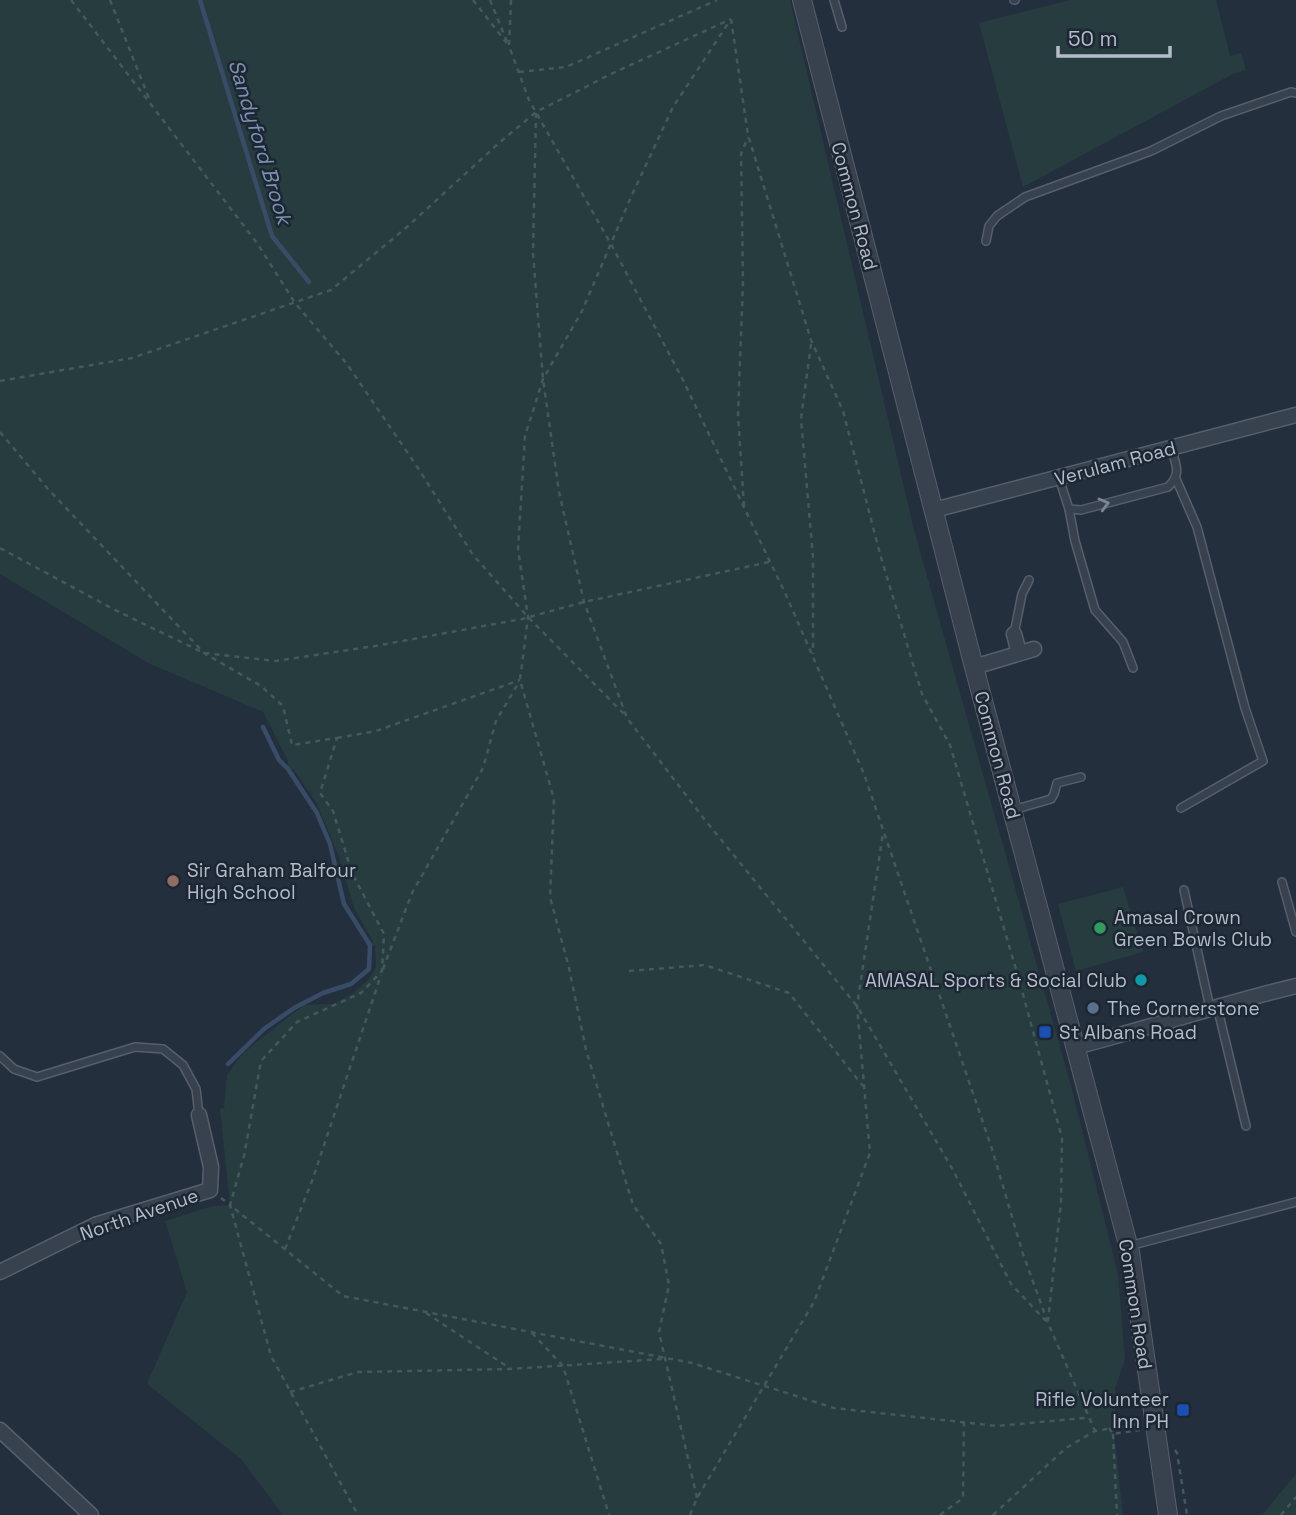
<svg xmlns="http://www.w3.org/2000/svg" width="1296" height="1515" viewBox="0 0 1296 1515" font-family="'Space Grotesk',sans-serif">
<style>
.green{fill:#263c3f}
.lines{fill:none;stroke-linecap:round;stroke-linejoin:round}
.stream{stroke:#394c67;stroke-width:4.5}
.service-casing{stroke:#565f6c;stroke-width:10}
.minor-casing{stroke:#565f6c;stroke-width:17}
.tertiary-casing{stroke:#565f6c;stroke-width:20}
.path{stroke:#44595c;stroke-width:2.5;stroke-dasharray:5 5;stroke-linecap:butt}
.service{stroke:#38414e;stroke-width:7}
.minor{stroke:#38414e;stroke-width:14}
.tertiary{stroke:#38414e;stroke-width:18}
.oneway{stroke:#7c8592}
.education-dot{fill:#8d6e63;stroke:#1d2633;stroke-width:2.5}
.leisure-dot{fill:#2e9e5b;stroke:#1d2633;stroke-width:2.5}
.culture-dot{fill:#0f9aa8;stroke:#1d2633;stroke-width:2.5}
.service-dot{fill:#5c6f8a;stroke:#1d2633;stroke-width:2.5}
.transit-dot{fill:#1a4fb4;stroke:#1d2633;stroke-width:2.5}
.labels{text-anchor:middle;stroke-width:5;stroke-linejoin:round;paint-order:stroke}
.street-label{font-size:19px;fill:#b4bcc9;stroke:#1d2633}
.poi-label{font-size:19px;fill:#b4bcc9;stroke:#1d2633;text-anchor:start}
.water-label{font-size:21px;font-style:italic;fill:#7c92b1;stroke:#1d2633}
</style>
<rect width="100%" height="100%" fill="#242f3e"/>
<g class="green">
<polygon points="0,0 790,0 914,530 1071,1086 1118,1274 1125,1359 1115,1389 1116,1397 1114,1433 1123,1515 283,1515 241,1459 147,1384 187,1292 165,1221 213,1206 230,1205 220,1109 224,1108 227,1075 243,1053 304,1005 333,1004 351,995 369,979 376,967 375,946 370,945 373,941 354,908 338,854 316,802 293,769 288,769 288,761 263,712 148,663 0,574"/>
<polygon points="1071,0 1216,0 1230,56 1241,53 1246,70 1233,74 1023,187 979,23"/>
<polygon points="1123,887 1143,952 1076,971 1058,904"/>
<polygon points="1296,1474 1296,1515 1262,1515"/>
</g>
<g class="lines">
<g class="stream">
<polyline points="200,0 272,236 309,282"/>
<polyline points="228,1064 264,1029 294,1008 323,993 351,984 369,969 370,945 344,904 330,844 317,813 288,769 279,760 263,727"/>
</g>
<defs>
<g id="service">
<polyline points="834,0 842,27"/>
<polyline points="1014,0 1015,0"/>
<polyline points="986,241 989,226 997,216 1025,197 1151,151 1221,116 1291,92 1296,93"/>
<path d="M1059,478L1069,509L1081,510L1168,487C1182,474 1176,465 1171,448"/>
<polyline points="1176,479 1197,527 1245,708 1263,761 1181,808"/>
<polyline points="1069,509 1075,541 1095,610 1123,642 1133,668"/>
<polyline points="1014,634 1022,594 1029,580"/>
<polyline points="1013,810 1051,799 1054,794 1057,783 1081,777"/>
<polyline points="1282,882 1296,932"/>
<polyline points="1184,890 1210,1008"/>
<polyline points="1217,1006 1246,1126"/>
<polyline points="1168,1023 1170,1035"/>
<polyline points="0,1056 14,1069 37,1077 135,1047 163,1049 183,1065 196,1089 199,1115"/>
<polyline points="1129,1246 1296,1202"/>
</g>
<g id="minor">
<polyline points="934,510 1296,415"/>
<polyline points="1014,634 1019,653"/>
<polyline points="974,667 1034,649"/>
<path d="M1075,1047C1149,1028 1221,1004 1296,986"/>
<polyline points="0,1272 95,1225 210,1190 211,1167 199,1115"/>
<polyline points="0,1430 91,1515"/>
</g>
<polyline id="tertiary" points="802,0 974,667 1130,1252 1168,1515"/>
</defs>
<use href="#service" class="service-casing"/>
<use href="#minor" class="minor-casing"/>
<use href="#tertiary" class="tertiary-casing"/>
<g class="path">
<polyline points="71,0 257,243 295,303 347,364 418,468 473,555 528,617 625,715"/>
<polyline points="110,0 150,101"/>
<polyline points="473,0 509,46"/>
<polyline points="490,0 507,42"/>
<polyline points="511,0 509,46 529,100 612,246 683,380 786,595 864,774 992,1149 1023,1254 1048,1323 1095,1431"/>
<polyline points="731,19 748,135 811,340 843,411 880,554 922,694 950,745 1018,976 1062,1138 1061,1202 1048,1321"/>
<polyline points="519,72 566,67 717,0"/>
<polyline points="536,113 533,253 543,379 559,492 584,602 627,718 705,820 857,1006 953,1170 1011,1284 1046,1321"/>
<polyline points="811,344 801,419 813,557 813,654"/>
<polyline points="0,381 132,358 331,290 407,227 499,143 536,112 611,74 731,19"/>
<polyline points="0,432 48,489 204,653 261,686 283,706 292,745 337,738 320,793 333,811 352,873 384,934 382,971 361,993 297,1022 261,1061 244,1156 230,1205 343,1296 692,1363 834,1408 997,1426 1084,1418 1088,1415"/>
<polyline points="744,506 738,415 743,282 741,154 748,137"/>
<polyline points="0,548 115,610 204,653 276,661 375,646 522,619 584,602 769,562"/>
<polyline points="337,738 376,731 520,680"/>
<polyline points="383,969 412,893 483,768 496,721 519,682"/>
<polyline points="629,971 705,965 789,993 863,1086"/>
<polyline points="221,1198 230,1205 271,1356 358,1515"/>
<polyline points="285,1249 312,1181 381,975"/>
<polyline points="426,1313 511,1369"/>
<polyline points="532,1333 563,1366 609,1515"/>
<polyline points="290,1392 358,1372 511,1369 662,1359"/>
<polyline points="1109,1428 1113,1434 1140,1430"/>
<polyline points="1113,1434 1117,1515"/>
<polyline points="1175,1450 1177,1453 1187,1515"/>
<polyline points="697,1498 659,1332 669,1285 661,1244 633,1205 586,1050 569,968 550,897 554,799 520,680 528,617 518,549 525,436 543,379 582,311 631,197 673,107 731,19"/>
<polyline points="690,1515 697,1498 814,1302 870,1153 857,1006 883,833"/>
<polyline points="940,1515 963,1498 964,1423"/>
<polyline points="993,1515 1066,1448 1095,1431 1140,1424"/>
<polyline points="1281,1515 1296,1497"/>
</g>
<use href="#service" class="service"/>
<use href="#minor" class="minor"/>
<use href="#tertiary" class="tertiary"/>
</g>
<defs><path id="oneway-chevron" d="M-2-3.5L2.5 0L-2 3.5" fill="none" stroke-width="1.6" stroke-linecap="round" stroke-linejoin="round" transform="scale(1.75)"/></defs>
<use class="oneway" href="#oneway-chevron" transform="translate(1104 504) rotate(-15)"/>
<circle class="education-dot" cx="173" cy="881" r="7"/>
<circle class="leisure-dot" cx="1100" cy="928" r="7"/>
<circle class="culture-dot" cx="1141" cy="980" r="7"/>
<circle class="service-dot" cx="1093" cy="1008" r="7"/>
<g class="transit-dot">
<rect x="1038" y="1025" width="14" height="14" rx="3.5"/>
<rect x="1176" y="1403" width="14" height="14" rx="3.5"/>
</g>
<g class="labels">
<g class="street-label">
<text transform="translate(855 206) rotate(75)" y="7">Common Road</text>
<text transform="translate(1115 463) rotate(-15)" y="7">Verulam Road</text>
<text transform="translate(998 755) rotate(75)" y="7">Common Road</text>
<text transform="translate(139 1214) rotate(-19)" y="7">North Avenue</text>
<text transform="translate(1136 1304) rotate(81)" y="7">Common Road</text>
</g>
<g class="poi-label">
<text x="187" y="877">Sir Graham Balfour<tspan x="187" dy="22">High School</tspan></text>
<text x="1114" y="924">Amasal Crown<tspan x="1114" dy="22">Green Bowls Club</tspan></text>
<text x="1127" y="987" text-anchor="end">AMASAL Sports &amp; Social Club</text>
<text x="1107" y="1015">The Cornerstone</text>
<text x="1059" y="1039">St Albans Road</text>
<text x="1169" y="1406" text-anchor="end">Rifle Volunteer<tspan x="1169" dy="22">Inn PH</tspan></text>
</g>
<g class="water-label">
<text transform="translate(260 142) rotate(73)" y="7">Sandyford Brook</text>
</g>
</g>
<path d="M1058 46v10h112v-10" fill="none" stroke="#b4bcc9" stroke-width="3.5"/>
<text x="1068" y="46" font-size="21" fill="#b4bcc9" stroke="#1d2633" stroke-width="5" paint-order="stroke">50 m</text>
</svg>
